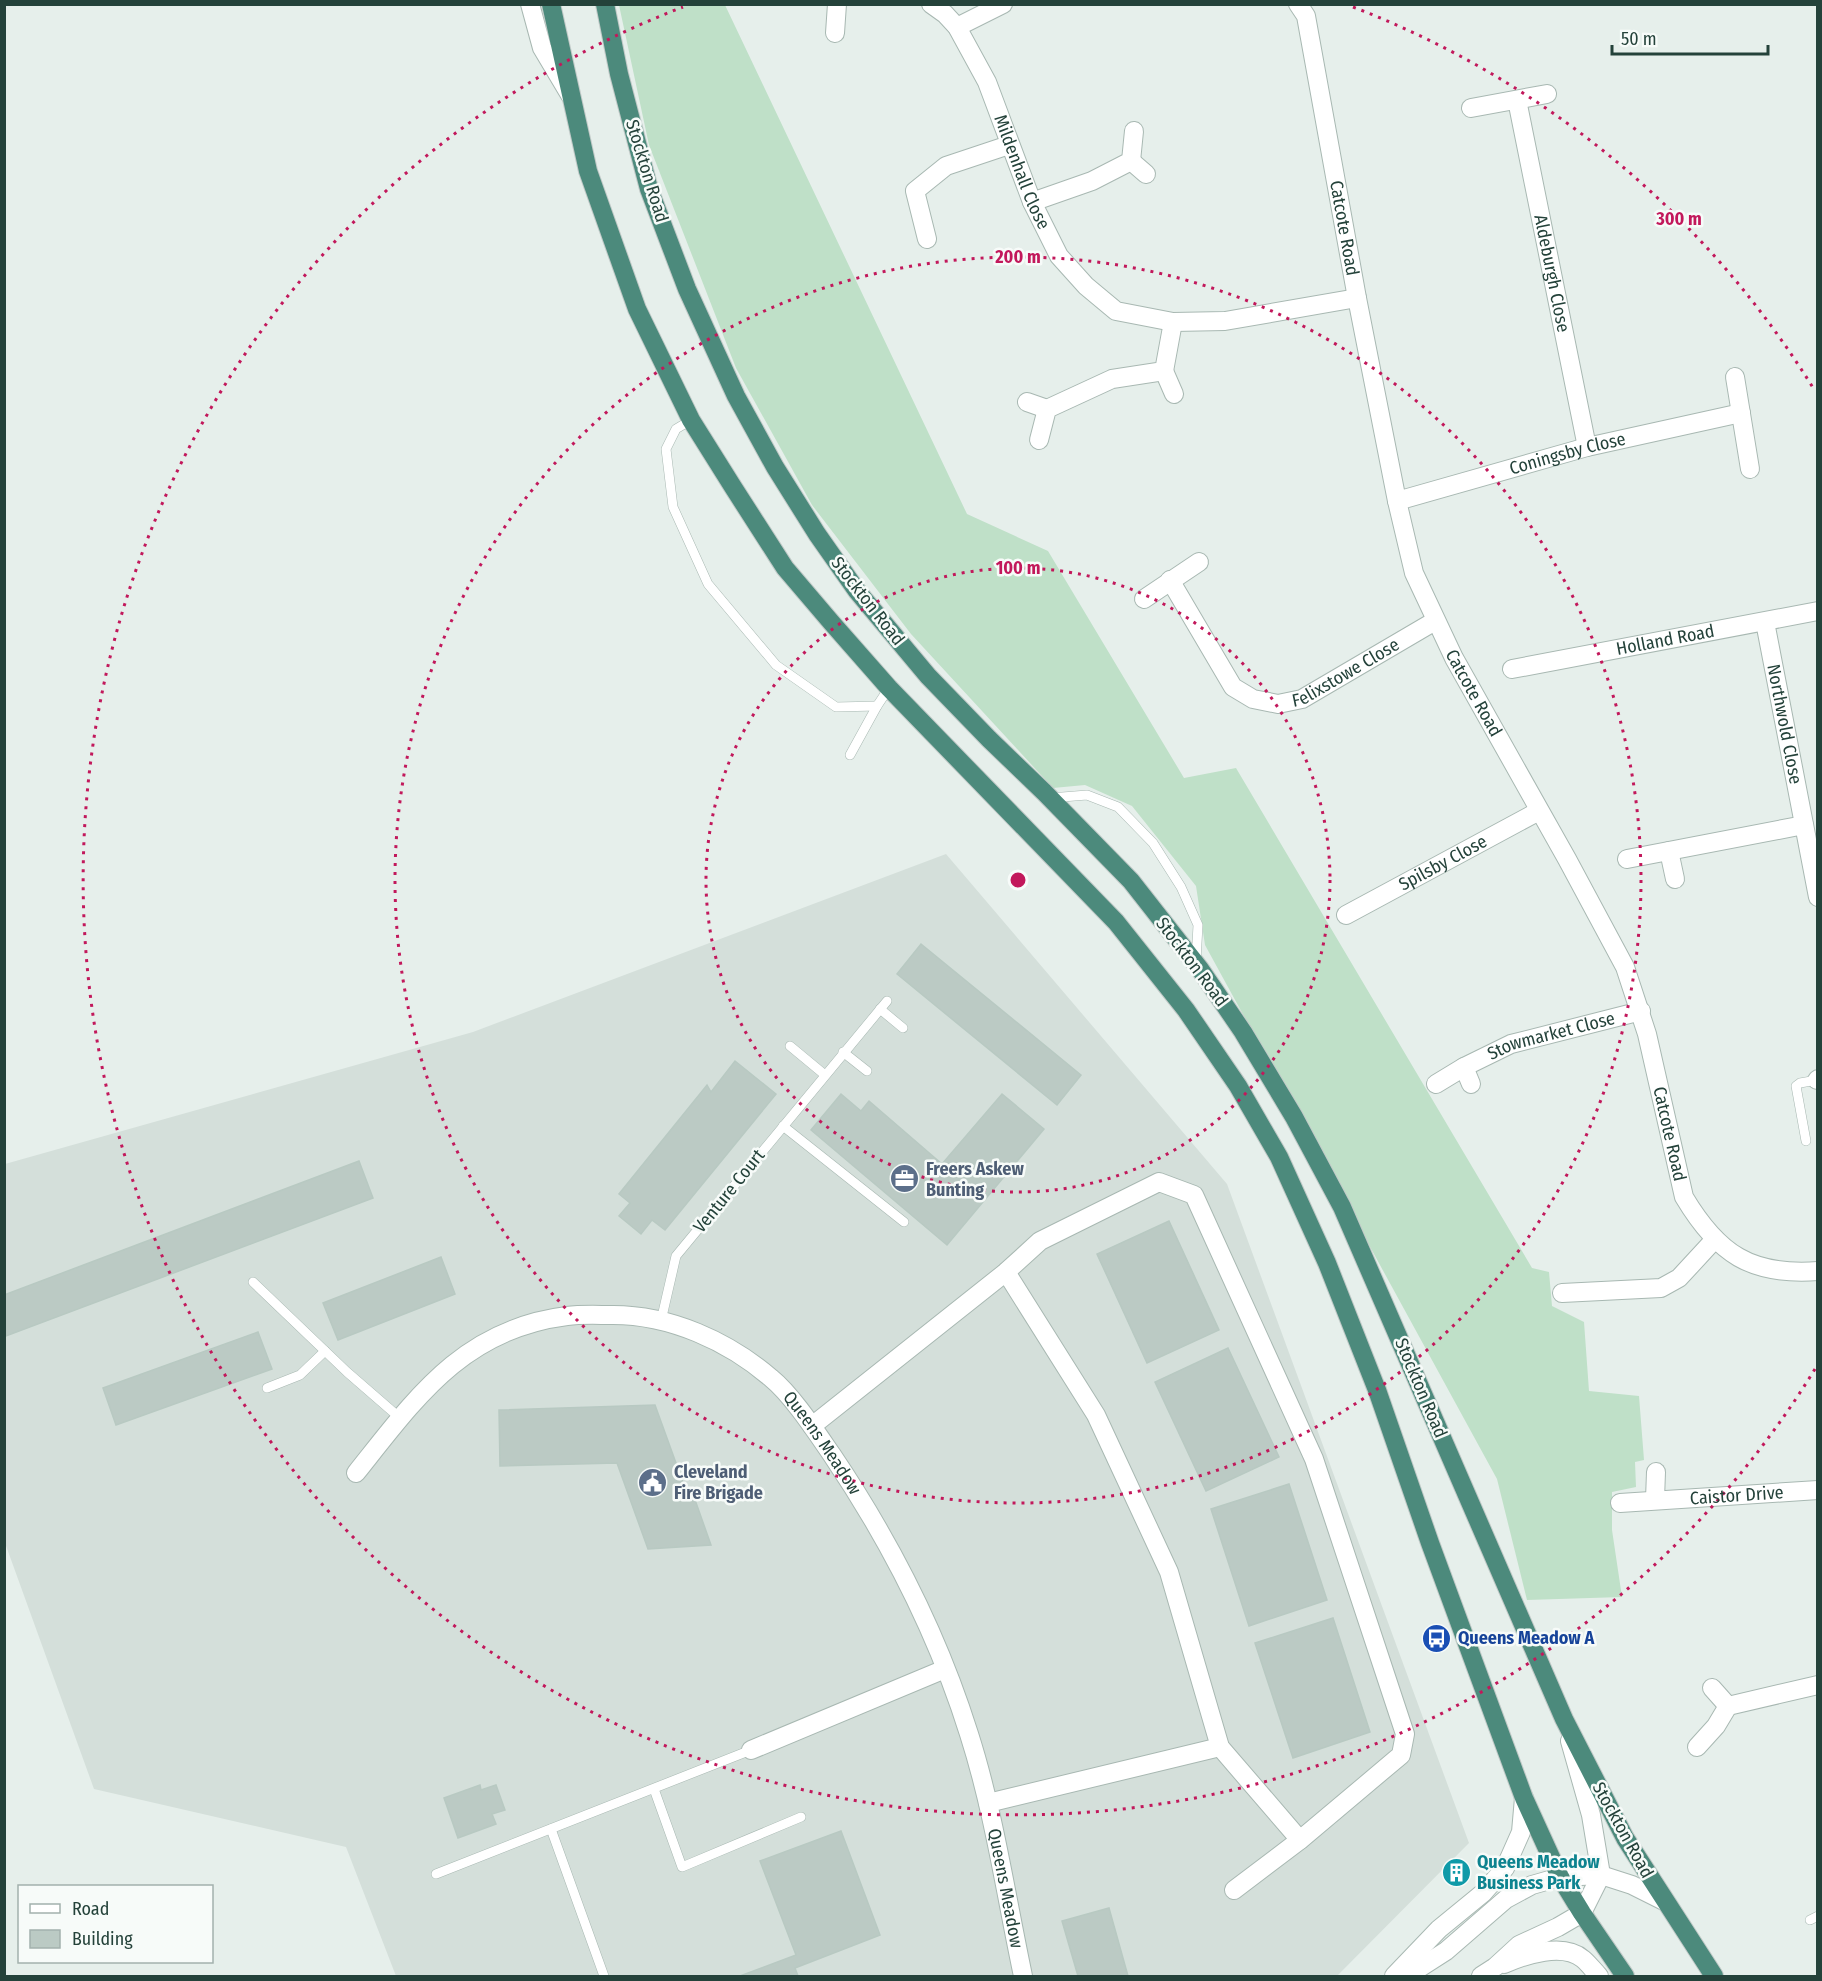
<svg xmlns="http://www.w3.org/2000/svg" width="1822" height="1981" viewBox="0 0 1822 1981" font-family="'Fira Sans Condensed',sans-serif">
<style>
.built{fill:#d4dfda}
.grass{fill:#bfe0c8}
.building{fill:#bbcac4;stroke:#b8c9c2;stroke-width:1.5}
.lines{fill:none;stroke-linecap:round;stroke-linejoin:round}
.service-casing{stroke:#a8b8b2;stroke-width:10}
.minor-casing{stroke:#a8b8b2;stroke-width:20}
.trunk-casing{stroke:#c2cac8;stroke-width:20}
.service{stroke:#fff;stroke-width:9}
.minor{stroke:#fff;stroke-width:18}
.trunk{stroke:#4c8a7c;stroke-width:18}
.ring{fill:none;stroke:#c2185b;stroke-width:3;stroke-dasharray:3 6}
.labels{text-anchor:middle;stroke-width:5;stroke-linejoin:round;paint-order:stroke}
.street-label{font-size:18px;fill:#24423a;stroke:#f7fbf9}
.service-label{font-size:18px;font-weight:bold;fill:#4e5e75;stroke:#f7fbf9;text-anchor:start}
.transit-label{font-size:18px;font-weight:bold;fill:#164399;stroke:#f7fbf9;text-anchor:start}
.culture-label{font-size:18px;font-weight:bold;fill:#0d838f;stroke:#f7fbf9;text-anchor:start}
.centre{fill:#c2185b;stroke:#f7fbf9;stroke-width:3}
.ring-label{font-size:18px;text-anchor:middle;font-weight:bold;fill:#c2185b;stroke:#f7fbf9;stroke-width:5;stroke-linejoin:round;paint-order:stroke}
</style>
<rect width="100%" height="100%" fill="#e6efeb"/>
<polygon class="built" points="946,854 1227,1184 1469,1843 1337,1976 396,1976 346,1847 94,1789 5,1543 5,1164 473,1032"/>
<polygon class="grass" points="619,5 725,5 967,514 1048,551 1184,778 1236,768 1532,1268 1549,1272 1552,1306 1584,1322 1589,1391 1639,1396 1644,1460 1635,1462 1636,1487 1612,1492 1612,1530 1622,1597 1527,1600 1497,1479 1205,945 1196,886 1132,806 1085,785 1053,788 911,634 812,505 736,368 649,145"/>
<g class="building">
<polygon points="921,944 1081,1075 1057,1105 897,974"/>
<polygon points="735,1061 776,1094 665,1230 652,1220 641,1234 619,1216 630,1203 619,1194 707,1085 711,1092"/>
<polygon points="841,1094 861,1111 869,1101 942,1164 1002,1094 1044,1129 947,1245 811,1130"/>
<polygon points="359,1161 373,1198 6,1336 4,1295"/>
<polygon points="1169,1221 1219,1330 1147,1363 1097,1254"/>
<polygon points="441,1257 455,1294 338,1340 323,1303"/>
<polygon points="258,1332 272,1369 116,1425 103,1388"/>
<polygon points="1228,1348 1279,1457 1206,1491 1155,1382"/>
<polygon points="655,1405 689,1499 694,1497 711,1545 648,1549 617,1463 500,1466 499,1410"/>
<polygon points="1289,1484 1327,1600 1249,1626 1211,1509"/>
<polygon points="1333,1618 1370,1732 1293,1758 1255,1643"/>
<polygon points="480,1785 481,1790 496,1785 505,1810 492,1814 496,1824 458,1838 444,1798"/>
<polygon points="841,1831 880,1935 795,1968 798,1976 740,1976 796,1955 760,1861"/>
<polygon points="1109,1908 1128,1976 1078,1976 1062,1921"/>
</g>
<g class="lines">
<defs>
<g id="service">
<polyline points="691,420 676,429 666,449 673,507 708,584 776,665 836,707 877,706"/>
<polyline points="850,755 877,706 889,688"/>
<polyline points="1050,798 1087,795 1118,807 1153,843 1181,887 1198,925 1196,961"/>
<polyline points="880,1009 903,1028"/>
<polyline points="790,1046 825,1075"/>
<polyline points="843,1052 867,1071"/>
<polyline points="783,1126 904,1222"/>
<polyline points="1806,1141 1796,1086 1800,1083 1817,1080"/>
<polyline points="253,1282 347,1372 400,1418"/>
<polyline points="661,1321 676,1256 887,1001"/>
<polyline points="267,1388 300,1375 325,1351"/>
<polyline points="654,1789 682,1867 801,1817"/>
<polyline points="551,1829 604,1976"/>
<polyline points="436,1874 751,1750"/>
<polyline points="1810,1920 1818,1916"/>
</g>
<g id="minor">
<polyline points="530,4 542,48 570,95"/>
<path id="s1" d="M931,4L945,14L957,27L987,82L1032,202L1059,256L1086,286L1116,311L1173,322L1225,321L1357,298"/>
<path id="s2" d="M1298,4L1306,16L1357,298L1397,501L1414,573L1454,658L1567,859L1625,967L1647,1034L1684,1197C1718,1254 1751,1276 1818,1271"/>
<polyline points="957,27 1003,4"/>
<polyline points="835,33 837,4"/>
<path id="s3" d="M1517,100L1587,447"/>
<polyline points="1471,108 1547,94"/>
<polyline points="1131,161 1146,174"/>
<polyline points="1032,202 1092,181 1131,161 1134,131"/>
<polyline points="927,239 915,191 946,166 1009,145"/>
<polyline points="1164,371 1174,394"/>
<polyline points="1735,377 1750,469"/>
<polyline points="1027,402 1047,409"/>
<polyline points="1039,440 1047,409 1112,379 1164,371 1173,322"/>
<path id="s4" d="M1397,501L1587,447L1741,413"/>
<path id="s5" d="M1170,580L1233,687L1253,699L1278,704L1302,699L1435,621"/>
<polyline points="1144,599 1199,562"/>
<path id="s6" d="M1765,622L1818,897"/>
<path id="s7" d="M1512,669L1818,611"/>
<polyline points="1669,851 1675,879"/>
<polyline points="1627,859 1804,825"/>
<path id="s8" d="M1346,915L1539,811"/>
<polyline points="1464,1067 1471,1084"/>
<polyline points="1817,1080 1818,1079"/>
<path id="s9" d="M1436,1084L1464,1067L1511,1044L1641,1011"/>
<polyline points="1006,1272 1096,1415 1169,1572 1220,1747 1300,1840"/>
<polyline points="1562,1293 1661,1288 1679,1278 1715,1239"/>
<polyline points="812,1426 1006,1272 1040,1241 1159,1182 1194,1195 1314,1459 1405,1734 1401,1755 1300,1840 1234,1890"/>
<path id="s10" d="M356,1473C416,1398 463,1329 567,1316C582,1314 598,1315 613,1315C670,1315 728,1341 771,1378C792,1395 816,1432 832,1455C890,1541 938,1635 969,1734C994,1812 1006,1896 1023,1976"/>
<polyline points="1655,1499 1656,1472"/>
<path id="s11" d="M1620,1503L1818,1490"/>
<polyline points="1728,1706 1818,1685"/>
<polyline points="1697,1747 1716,1726 1728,1706 1712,1688"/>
<polyline points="751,1750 945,1669"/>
<polyline points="988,1803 1220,1747"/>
<path d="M1504,1964C1525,1955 1563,1942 1583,1959C1589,1964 1594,1971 1599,1976"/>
<polyline points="1394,1976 1439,1929 1483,1893 1505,1868 1521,1832 1524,1798"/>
<polyline points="1407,1976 1446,1951 1506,1899 1532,1885 1560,1877 1601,1875 1632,1885 1664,1901"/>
<polyline points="1481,1976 1495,1967 1519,1945 1558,1927 1582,1913 1601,1875 1591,1815 1570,1741"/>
</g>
<g id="trunk">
<polyline points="551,4 588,171 637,309 691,420 733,487 785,568 831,622 889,688 1116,922 1186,1010 1238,1086 1279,1157 1327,1263 1377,1390 1430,1543 1524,1798 1560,1877 1582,1913 1625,1976"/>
<polyline points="605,4 619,74 649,189 687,289 736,396 775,467 817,534 857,591 928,676 989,739 1044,792 1131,881 1200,969 1243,1032 1294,1117 1342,1207 1564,1719 1625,1838 1714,1976"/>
</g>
</defs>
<use href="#service" class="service-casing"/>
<use href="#minor" class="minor-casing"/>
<use href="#trunk" class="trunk-casing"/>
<use href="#service" class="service"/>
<use href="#minor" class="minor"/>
<use href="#trunk" class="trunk"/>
</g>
<g class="ring">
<circle cx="1018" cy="880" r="312"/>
<circle cx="1018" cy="880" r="623"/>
<path d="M1815 1369A935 935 0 1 1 683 7M1353 7A935 935 0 0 1 1815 391"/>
</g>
<defs>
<symbol id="office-disc" viewBox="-11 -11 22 22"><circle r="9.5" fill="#5c6f8a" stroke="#f7fbf9"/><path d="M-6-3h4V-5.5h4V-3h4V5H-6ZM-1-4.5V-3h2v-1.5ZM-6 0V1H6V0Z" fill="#fff"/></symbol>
<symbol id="civic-disc" viewBox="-11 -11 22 22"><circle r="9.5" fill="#5c6f8a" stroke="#f7fbf9"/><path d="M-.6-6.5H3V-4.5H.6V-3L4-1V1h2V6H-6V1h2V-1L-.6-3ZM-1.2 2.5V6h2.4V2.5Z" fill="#fff"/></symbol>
<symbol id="bus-disc" viewBox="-11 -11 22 22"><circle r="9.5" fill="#1a4fb4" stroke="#f7fbf9"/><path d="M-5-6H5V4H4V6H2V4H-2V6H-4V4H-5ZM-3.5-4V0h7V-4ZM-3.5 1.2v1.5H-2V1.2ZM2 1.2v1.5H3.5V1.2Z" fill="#fff"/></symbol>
<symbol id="building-disc" viewBox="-11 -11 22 22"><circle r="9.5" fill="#0f9aa8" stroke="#f7fbf9"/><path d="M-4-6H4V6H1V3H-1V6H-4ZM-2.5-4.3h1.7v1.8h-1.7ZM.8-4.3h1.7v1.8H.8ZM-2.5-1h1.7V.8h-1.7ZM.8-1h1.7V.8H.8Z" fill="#fff"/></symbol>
</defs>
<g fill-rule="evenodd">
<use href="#office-disc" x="888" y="1162" width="33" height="33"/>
<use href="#civic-disc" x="636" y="1466" width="33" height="33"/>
<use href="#bus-disc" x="1420" y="1622" width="33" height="33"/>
<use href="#building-disc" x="1440" y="1856" width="33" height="33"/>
</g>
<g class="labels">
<g class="street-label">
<text transform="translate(647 171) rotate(73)" y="6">Stockton Road</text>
<text dy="6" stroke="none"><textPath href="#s1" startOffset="194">Mildenhall Close</textPath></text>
<text dy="6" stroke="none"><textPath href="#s2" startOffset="230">Catcote Road</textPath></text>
<text dy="6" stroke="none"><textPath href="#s3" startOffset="177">Aldeburgh Close</textPath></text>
<text dy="6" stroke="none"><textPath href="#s4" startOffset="177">Coningsby Close</textPath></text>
<text transform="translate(868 601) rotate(52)" y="6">Stockton Road</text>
<text dy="6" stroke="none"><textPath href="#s7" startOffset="156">Holland Road</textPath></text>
<text dy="6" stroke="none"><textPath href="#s5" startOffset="248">Felixstowe Close</textPath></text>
<text dy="6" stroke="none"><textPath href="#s2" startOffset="716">Catcote Road</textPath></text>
<text dy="6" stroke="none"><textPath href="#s6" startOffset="104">Northwold Close</textPath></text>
<text dy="6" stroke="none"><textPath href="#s8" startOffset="110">Spilsby Close</textPath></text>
<text transform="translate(1192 962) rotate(53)" y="6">Stockton Road</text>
<text dy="6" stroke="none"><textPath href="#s9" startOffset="126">Stowmarket Close</textPath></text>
<text dy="6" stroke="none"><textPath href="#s2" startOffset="1202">Catcote Road</textPath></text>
<text transform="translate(729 1191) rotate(-51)" y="6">Venture Court</text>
<text transform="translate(1421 1388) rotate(67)" y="6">Stockton Road</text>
<text dy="6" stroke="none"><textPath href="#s10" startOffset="574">Queens Meadow</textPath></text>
<text dy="6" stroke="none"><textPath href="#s11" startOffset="117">Caistor Drive</textPath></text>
<text transform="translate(1623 1830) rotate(61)" y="6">Stockton Road</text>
<text dy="6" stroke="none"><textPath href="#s10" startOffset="1060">Queens Meadow</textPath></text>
</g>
<g class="service-label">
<text x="926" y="1175">Freers Askew<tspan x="926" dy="21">Bunting</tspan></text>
<text x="674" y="1478">Cleveland<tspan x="674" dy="21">Fire Brigade</tspan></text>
</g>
<g class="transit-label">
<text x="1458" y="1644">Queens Meadow A</text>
</g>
<g class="culture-label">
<text x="1477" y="1868">Queens Meadow<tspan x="1477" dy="21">Business Park</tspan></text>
</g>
</g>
<circle cx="1018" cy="880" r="9" class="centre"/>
<g class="ring-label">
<text x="1679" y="225">300 m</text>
<text x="1018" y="263">200 m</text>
<text x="1018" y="574">100 m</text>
</g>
<rect width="1822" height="1981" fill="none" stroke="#24423a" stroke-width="12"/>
<rect x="18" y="1885" width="195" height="78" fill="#f7fbf9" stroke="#a3b1ad" stroke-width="1.5"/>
<rect x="30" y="1904" width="30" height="9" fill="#ffffff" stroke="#a3b1ad" stroke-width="1.5"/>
<text x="72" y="1915" font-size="18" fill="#24423a">Road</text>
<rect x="30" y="1930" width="30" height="18" fill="#bbcac4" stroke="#a3b1ad" stroke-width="1.5"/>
<text x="72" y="1945" font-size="18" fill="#24423a">Building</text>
<path d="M1612 45v9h156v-9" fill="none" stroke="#24423a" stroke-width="3"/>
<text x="1621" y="45" font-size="18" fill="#24423a" stroke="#f7fbf9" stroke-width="4.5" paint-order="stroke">50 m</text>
</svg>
